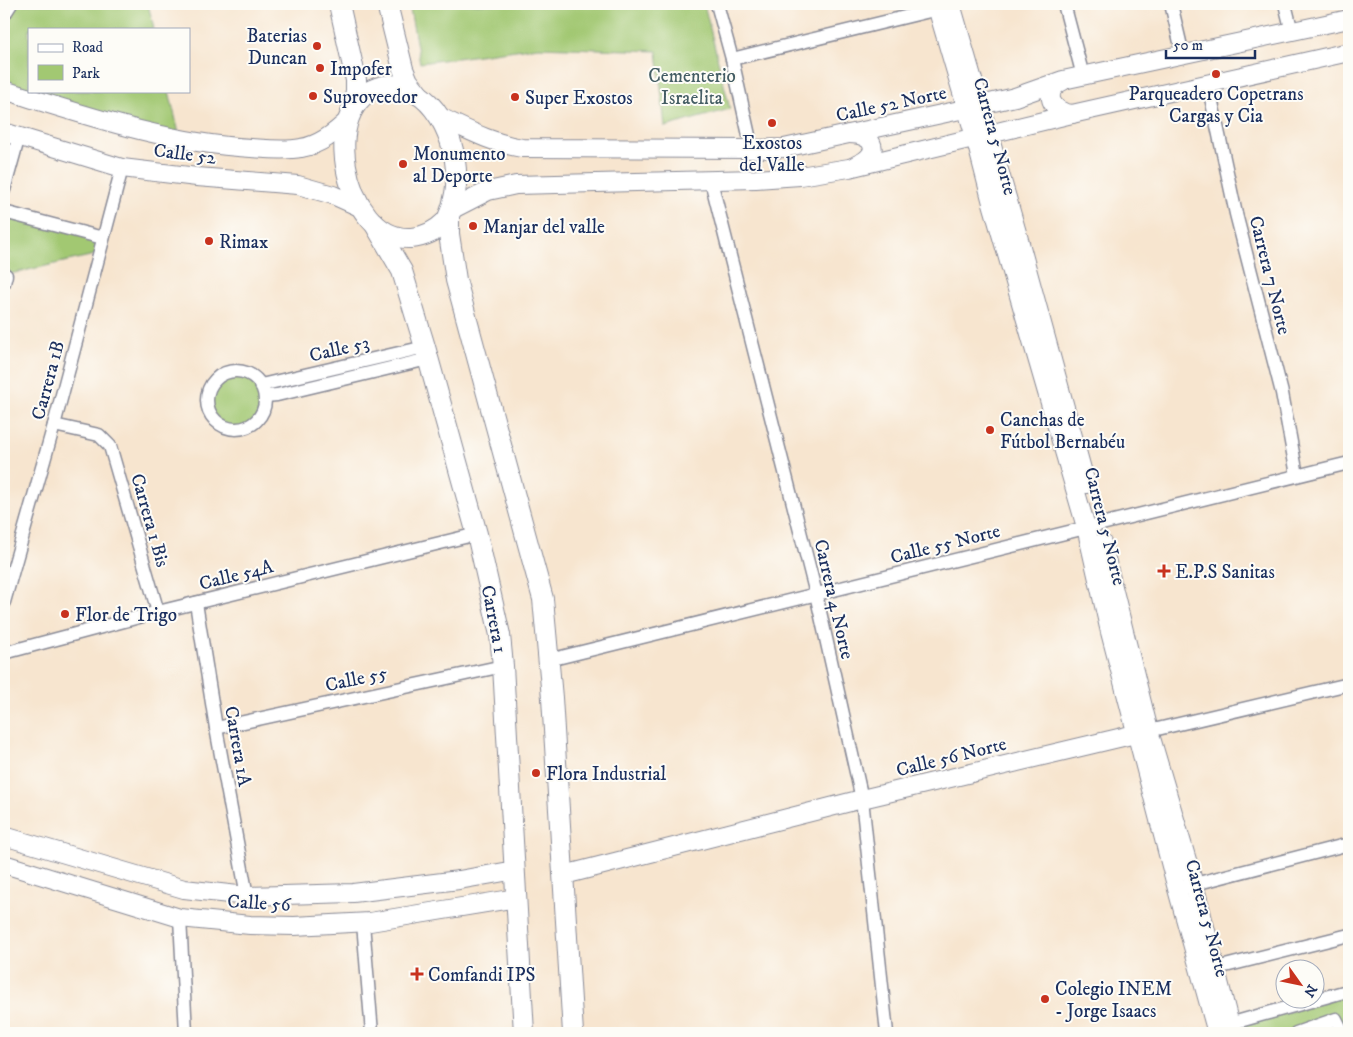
<svg xmlns="http://www.w3.org/2000/svg" width="1353" height="1037" viewBox="0 0 1353 1037" font-family="'IM FELL DW Pica',serif">
<style>
.green{fill:#a2c872;stroke:#5e7c68}
.lines{fill:none;stroke-linecap:round;stroke-linejoin:round}
.street-casing{stroke:#898a96;stroke-width:15}
.secondary-casing{stroke:#898a96;stroke-width:20}
.primary-casing{stroke:#898a96;stroke-width:22}
.street{stroke:#fff;stroke-width:12}
.secondary{stroke:#fff;stroke-width:18}
.primary{stroke:#fff;stroke-width:20}
.poi-dot{fill:#c8321e;stroke:#fdfcf7;stroke-width:2}
.labels{text-anchor:middle;stroke-width:4;stroke-linejoin:round;paint-order:stroke}
.poi-label{font-size:19px;fill:#1b2f5e;stroke:#fdfcf7;text-anchor:start}
.park-label{font-size:19px;fill:#445d64;stroke:#fdfcf7}
.street-label{font-size:19px;fill:#1b2f5e;stroke:#fdfcf7}
</style>
<rect width="100%" height="100%" fill="#fdfcf7"/>
<filter id="ink" filterUnits="userSpaceOnUse"><feTurbulence type="fractalNoise" baseFrequency=".02" numOctaves="2"/><feDisplacementMap in="SourceGraphic" scale="10" xChannelSelector="R" yChannelSelector="G"/><feConvolveMatrix kernelMatrix="1 2 1 2 8 2 1 2 1" color-interpolation-filters="sRGB"/></filter>
<filter id="wash" filterUnits="userSpaceOnUse"><feTurbulence type="fractalNoise" baseFrequency=".0096" numOctaves="4" result="noise"/><feDisplacementMap in="SourceGraphic" scale="20" xChannelSelector="R" yChannelSelector="G"/><feGaussianBlur stdDeviation="1.12" result="paint"/><feColorMatrix in="noise" values="0 0 0 0 0 0 0 0 0 0 0 0 0 0 0 0 0 1.4 0 .05"/><feComposite in="paint" operator="in"/></filter>
<g filter="url(#wash)">
<rect width="100%" height="100%" fill="#f7e5cf"/>
<g class="green">
<polygon points="11,4 148,4 154,29 29,29 29,91 169,91 178,129 177,140 4,90 4,15"/>
<polygon points="409,4 704,4 730,109 665,127 657,51 538,47 420,63"/>
<polygon points="4,212 103,238 99,254 6,275 4,283"/>
<path d="M425,347L428,359L265,396C265,408 262,419 251,425C243,430 233,430 225,427C183,408 226,344 261,385Z"/>
<polygon points="1349,994 1349,1033 1343,1033 1336,1019 1296,1033 1239,1033 1237,1027"/>
</g>
</g>
<g filter="url(#ink)">
<g class="lines">
<defs>
<g id="street">
<polyline points="717,4 732,59 752,149"/>
<polyline points="1064,4 1083,76"/>
<polyline points="1171,4 1183,55"/>
<polyline points="1285,4 1292,32"/>
<polyline points="4,15 11,4"/>
<polyline points="732,59 938,9"/>
<polyline points="1208,84 1236,214 1282,393 1297,475"/>
<polyline points="711,181 816,594 862,799 887,1033"/>
<polyline points="4,190 19,136"/>
<polyline points="4,212 103,238"/>
<polyline points="4,283 6,275"/>
<circle cx="236" cy="400" r="29"/>
<polyline points="261,385 425,347"/>
<polyline points="265,396 277,395 428,359"/>
<polyline points="54,425 99,435 110,446 158,612"/>
<polyline points="4,602 54,425 122,168"/>
<polyline points="196,603 216,728 247,896"/>
<polyline points="4,653 158,612 477,534"/>
<polyline points="549,660 1349,463"/>
<polyline points="216,728 503,666"/>
<polyline points="1149,731 1349,684"/>
<polyline points="1187,886 1349,844"/>
<polyline points="180,918 186,1033"/>
<polyline points="363,923 372,1033"/>
<polyline points="1209,970 1349,935"/>
<polyline points="1229,1024 1347,991"/>
<polyline points="1296,1033 1336,1019 1343,1033"/>
</g>
<g id="secondary">
<polyline points="936,4 975,137 992,203 1086,527 1110,632 1177,889 1217,1033"/>
<polyline points="951,4 1018,236 1086,484"/>
<path d="M1063,81C1041,91 1051,112 1072,114"/>
<path d="M4,90C85,115 166,143 251,148C267,149 285,151 301,148C320,145 335,133 349,119"/>
<path d="M438,116C466,129 491,143 522,148L752,149L784,148L960,110L1015,97L1063,80L1349,19"/>
<polyline points="4,132 122,168 197,177 298,185 333,195 362,208"/>
<path d="M849,134C876,134 882,155 856,165"/>
<polyline points="451,210 488,191 516,185 756,179 800,176 849,168 1072,114 1349,52"/>
<polyline points="1102,543 1149,731 1194,884 1232,1033"/>
<polyline points="4,836 184,889 247,896 353,893 459,880 515,870"/>
<polyline points="4,864 180,918 250,925 294,926 370,922 517,898"/>
<polyline points="564,875 862,799 1148,731"/>
</g>
<g id="primary">
<polyline points="339,4 356,80 356,91 352,109"/>
<polyline points="387,4 403,69 408,81 419,95"/>
<path d="M391,85C440,89 462,152 455,194C453,203 451,215 445,222C436,231 424,237 411,238C342,242 313,91 391,85Z"/>
<polyline points="449,217 449,234 456,280 543,599 552,698 573,1033"/>
<polyline points="374,223 402,271 425,347 477,534 500,635 503,666 524,1033"/>
</g>
</defs>
<use href="#street" class="street-casing"/>
<use href="#secondary" class="secondary-casing"/>
<use href="#primary" class="primary-casing"/>
<use href="#street" class="street"/>
<use href="#secondary" class="secondary"/>
<use href="#primary" class="primary"/>
</g>
</g>
<g class="poi-dot">
<circle cx="317" cy="46" r="5"/>
<circle cx="320" cy="68" r="5"/>
<circle cx="1216" cy="74" r="5"/>
<circle cx="313" cy="96" r="5"/>
<circle cx="515" cy="97" r="5"/>
<circle cx="772" cy="123" r="5"/>
<circle cx="403" cy="164" r="5"/>
<circle cx="473" cy="226" r="5"/>
<circle cx="209" cy="241" r="5"/>
<circle cx="990" cy="430" r="5"/>
<path d="M1161.5 563.5h5v5h5v5h-5v5h-5v-5h-5v-5h5z"/>
<circle cx="65" cy="614" r="5"/>
<circle cx="536" cy="773" r="5"/>
<path d="M414.5 966.5h5v5h5v5h-5v5h-5v-5h-5v-5h5z"/>
<circle cx="1045" cy="999" r="5"/>
</g>
<g class="labels">
<g class="poi-label">
<text x="307" y="42" text-anchor="end">Baterias<tspan x="307" dy="22">Duncan</tspan></text>
<text x="330" y="75">Impofer</text>
<text x="1216" y="100" text-anchor="middle">Parqueadero Copetrans<tspan x="1216" dy="22">Cargas y Cia</tspan></text>
<text x="323" y="103">Suproveedor</text>
<text x="525" y="104">Super Exostos</text>
<text x="772" y="149" text-anchor="middle">Exostos<tspan x="772" dy="22">del Valle</tspan></text>
<text x="413" y="160">Monumento<tspan x="413" dy="22">al Deporte</tspan></text>
<text x="483" y="233">Manjar del valle</text>
<text x="219" y="248">Rimax</text>
<text x="1000" y="426">Canchas de<tspan x="1000" dy="22">Fútbol Bernabéu</tspan></text>
<text x="1175" y="578">E.P.S Sanitas</text>
<text x="75" y="621">Flor de Trigo</text>
<text x="546" y="780">Flora Industrial</text>
<text x="428" y="981">Comfandi IPS</text>
<text x="1055" y="995">Colegio INEM<tspan x="1055" dy="22">- Jorge Isaacs</tspan></text>
</g>
<g class="park-label">
<text x="692" y="82">Cementerio<tspan x="692" dy="22">Israelita</tspan></text>
</g>
<g class="street-label">
<text transform="translate(891 103) rotate(-12)" y="7">Calle 52 Norte</text>
<text transform="translate(996 136) rotate(75)" y="7">Carrera 5 Norte</text>
<text transform="translate(185 153) rotate(7)" y="7">Calle 52</text>
<text transform="translate(1271 275) rotate(76)" y="7">Carrera 7 Norte</text>
<text transform="translate(339 348) rotate(-13)" y="7">Calle 53</text>
<text transform="translate(47 380) rotate(-75)" y="7">Carrera 1B</text>
<text transform="translate(151 520) rotate(74)" y="7">Carrera 1 Bis</text>
<text transform="translate(1106 526) rotate(76)" y="7">Carrera 5 Norte</text>
<text transform="translate(945 543) rotate(-14)" y="7">Calle 55 Norte</text>
<text transform="translate(236 574) rotate(-14)" y="7">Calle 54A</text>
<text transform="translate(835 599) rotate(77)" y="7">Carrera 4 Norte</text>
<text transform="translate(495 619) rotate(79)" y="7">Carrera 1</text>
<text transform="translate(356 678) rotate(-12)" y="7">Calle 55</text>
<text transform="translate(239 746) rotate(80)" y="7">Carrera 1A</text>
<text transform="translate(951 756) rotate(-14)" y="7">Calle 56 Norte</text>
<text transform="translate(259 902) rotate(3)" y="7">Calle 56</text>
<text transform="translate(1208 918) rotate(75)" y="7">Carrera 5 Norte</text>
</g>
</g>
<rect width="1353" height="1037" fill="none" stroke="#fdfcf7" stroke-width="20"/>
<rect x="28" y="28" width="162" height="65" fill="#fdfcf7" stroke="#a3aaba"/>
<rect x="38" y="44" width="25" height="8" fill="#ffffff" stroke="#a3aaba"/>
<text x="72" y="52" font-size="15" fill="#1b2f5e">Road</text>
<rect x="38" y="65" width="25" height="15" fill="#a2c872" stroke="#a3aaba"/>
<text x="72" y="78" font-size="15" fill="#1b2f5e">Park</text>
<g transform="translate(1300 984) rotate(123)"><circle r="24" fill="#fdfcf7" stroke="#a3aaba"/>
<path d="M0-4L9 19L0 12L-9 19Z" fill="#c8321e"/>
<text y="-8" font-size="14" font-weight="bold" text-anchor="middle" fill="#1b2f5e">N</text>
</g>
<path d="M1166 50v8h89v-8" fill="none" stroke="#1b2f5e" stroke-width="2.5"/>
<text x="1173" y="50" font-size="15" fill="#1b2f5e" stroke="#fdfcf7" stroke-width="4" paint-order="stroke">50 m</text>
</svg>
